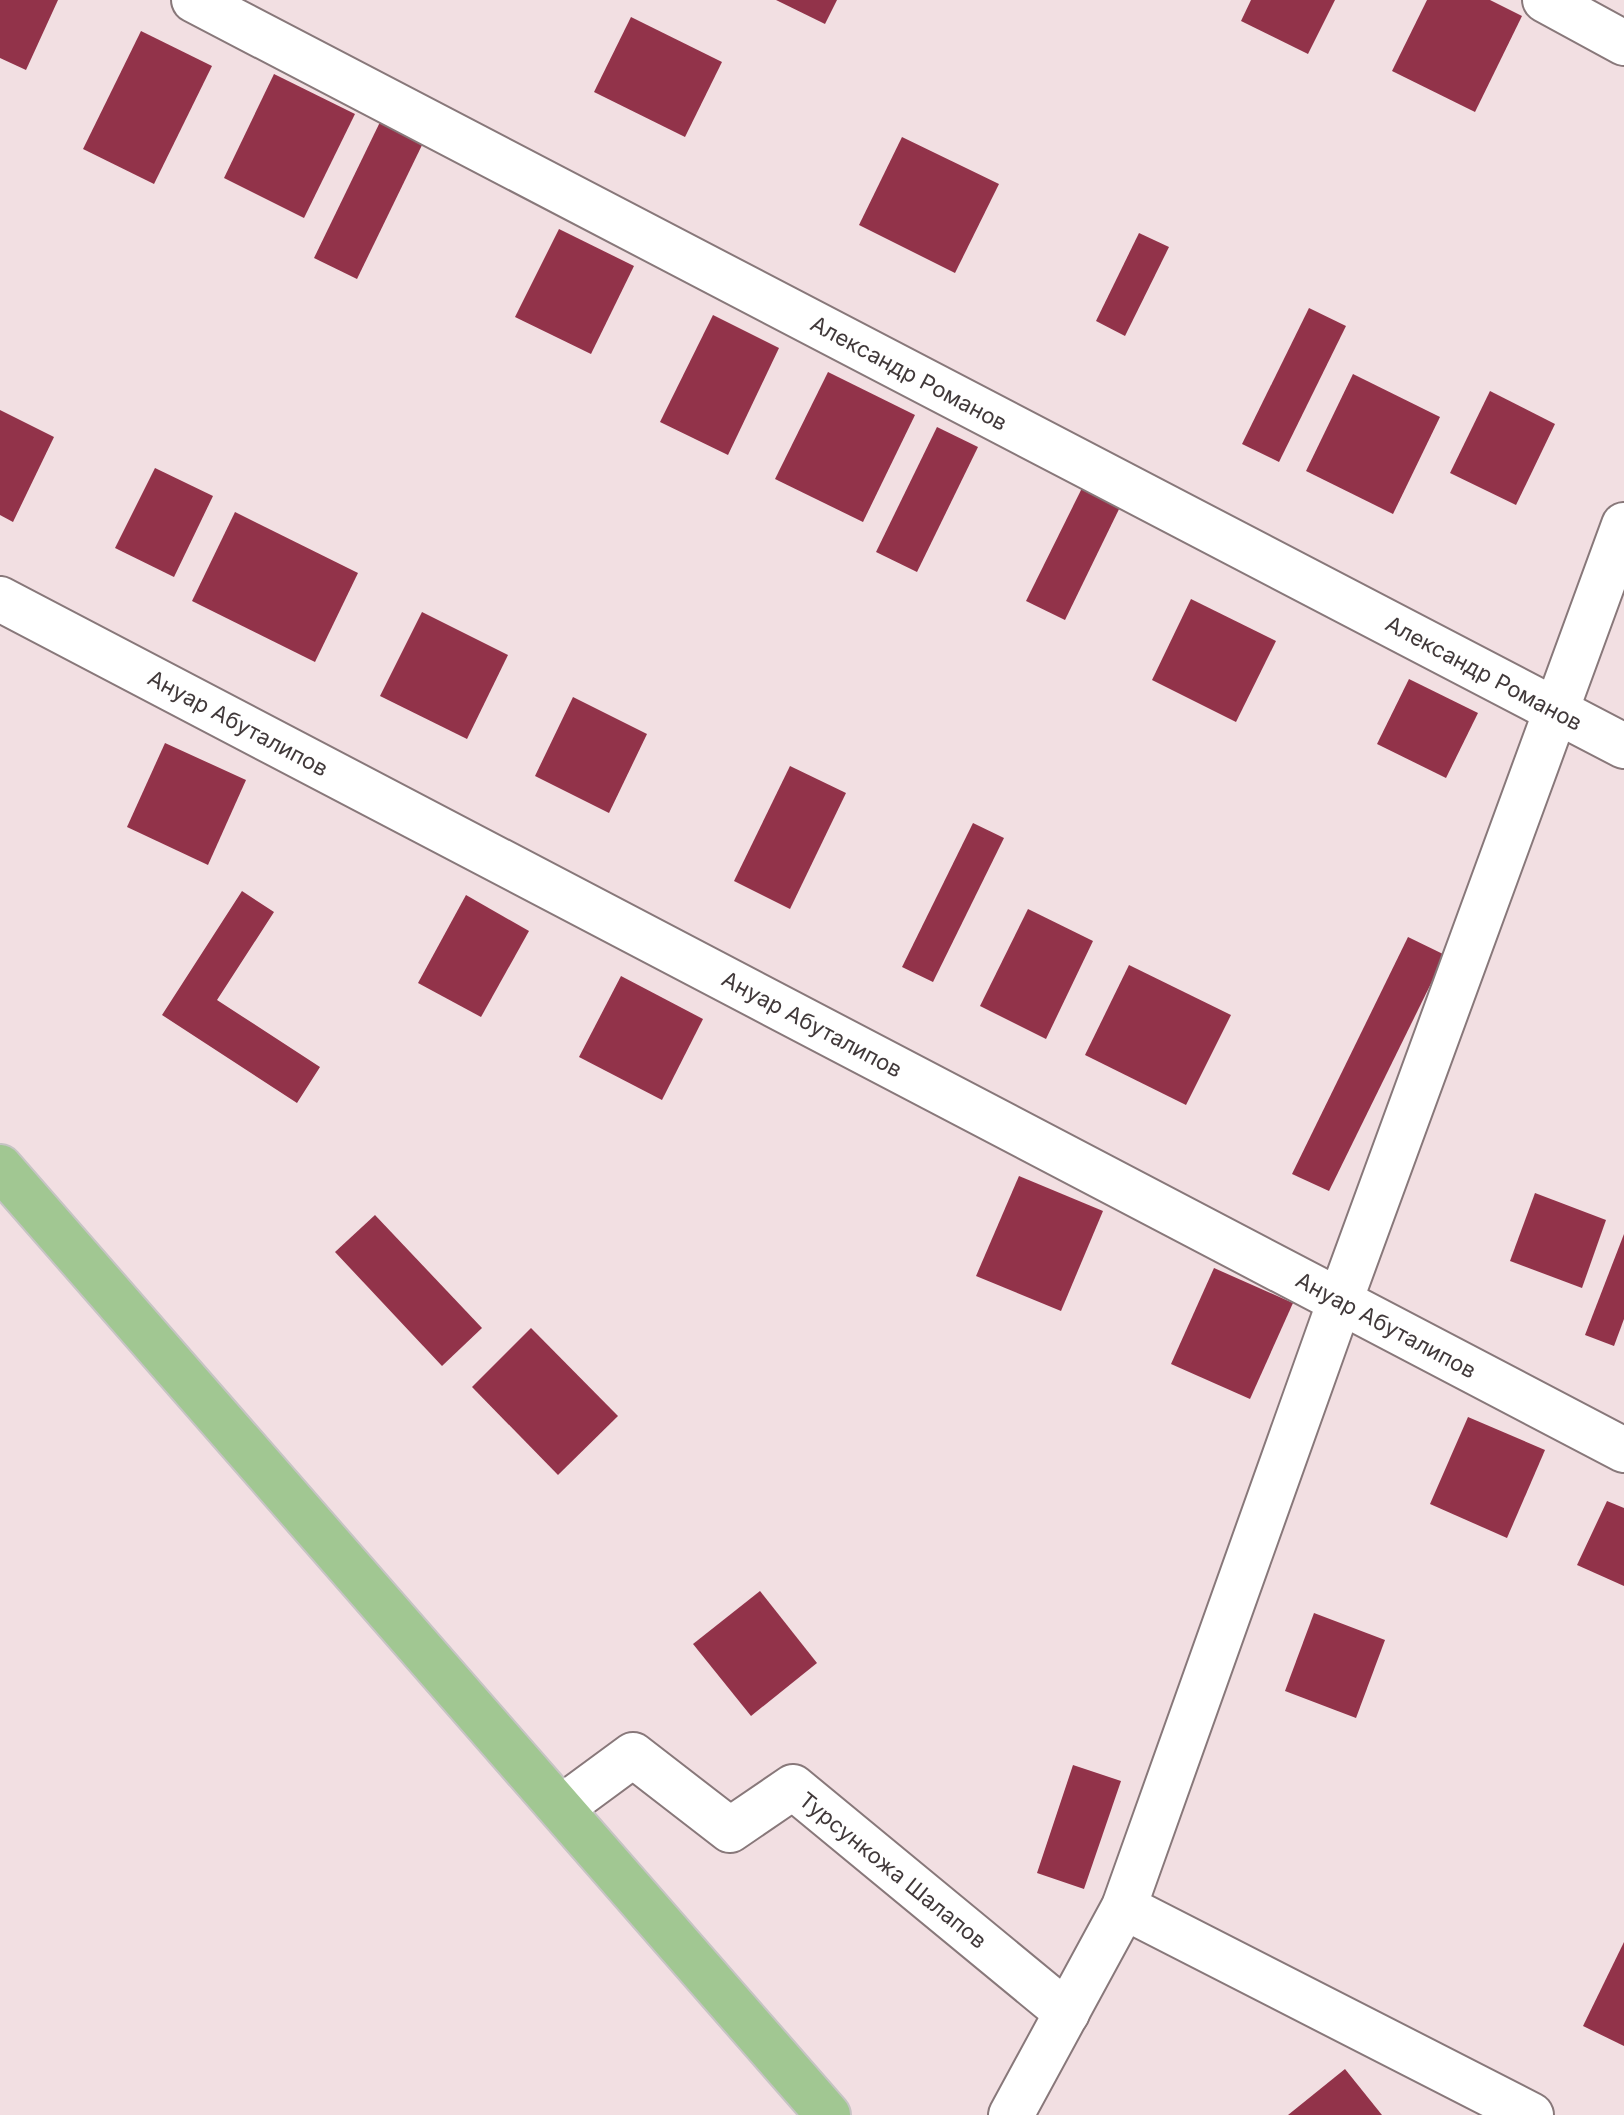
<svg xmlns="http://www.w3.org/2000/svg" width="1624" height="2115" viewBox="0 0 1624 2115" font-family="Inter,sans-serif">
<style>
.building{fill:#92334a}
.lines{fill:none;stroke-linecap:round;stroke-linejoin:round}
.minor-casing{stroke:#88787a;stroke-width:48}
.major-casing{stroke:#c6c4c4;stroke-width:48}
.minor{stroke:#fff;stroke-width:44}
.major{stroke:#a1c792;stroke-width:44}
.labels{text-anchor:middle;stroke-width:8;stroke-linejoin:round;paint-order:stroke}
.street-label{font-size:22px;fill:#41393a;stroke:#fff}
</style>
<rect width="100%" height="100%" fill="#f2dfe2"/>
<g class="building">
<polygon points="0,0 58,0 26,70 0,58"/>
<polygon points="776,0 837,0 825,24"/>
<polygon points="1251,0 1335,0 1308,54 1241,21"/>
<polygon points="1427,0 1490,0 1522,16 1475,112 1392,71"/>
<polygon points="631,17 722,62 685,137 594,92"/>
<polygon points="141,31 212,66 154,184 83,149"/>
<polygon points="274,74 355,114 304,218 224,178"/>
<polygon points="381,120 424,141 357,279 314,258"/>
<polygon points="902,137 999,184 955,273 859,225"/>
<polygon points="559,229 634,266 591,354 515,317"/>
<polygon points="1139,233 1169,247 1125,336 1096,321"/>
<polygon points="1309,308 1346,326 1279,462 1242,444"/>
<polygon points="713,315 779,348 728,455 660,422"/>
<polygon points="828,372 915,415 863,522 775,479"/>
<polygon points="1353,374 1440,417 1393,514 1306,471"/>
<polygon points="1490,391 1555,424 1516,505 1450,473"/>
<polygon points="0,410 54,437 13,522 0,515"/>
<polygon points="937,427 978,447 917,572 876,552"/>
<polygon points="155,468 213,496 174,577 115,548"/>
<polygon points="1084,484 1122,503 1065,620 1026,601"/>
<polygon points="235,512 358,573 315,662 192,601"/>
<polygon points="1191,599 1276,641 1236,722 1152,680"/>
<polygon points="422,612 508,655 467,739 380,696"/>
<polygon points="1409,679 1478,713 1446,778 1377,744"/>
<polygon points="573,697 647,734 609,813 535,776"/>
<polygon points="165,743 246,780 208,865 127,827"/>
<polygon points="790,766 846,793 790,909 734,881"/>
<polygon points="973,823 1004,838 933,982 902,967"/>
<polygon points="242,891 274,912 217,1000 320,1067 297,1103 162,1015"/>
<polygon points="466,895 529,931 481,1017 418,983"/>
<polygon points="1028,909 1093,941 1046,1039 980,1006"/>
<polygon points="1408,937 1445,955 1329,1191 1292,1174"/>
<polygon points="1129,965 1231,1015 1186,1105 1085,1055"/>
<polygon points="621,976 703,1019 662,1100 579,1057"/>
<polygon points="1019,1176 1103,1211 1061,1311 976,1276"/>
<polygon points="1535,1193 1606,1220 1582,1288 1510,1261"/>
<polygon points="375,1215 482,1328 442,1366 335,1252"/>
<polygon points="1624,1234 1624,1319 1614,1346 1585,1335"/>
<polygon points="1214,1268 1293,1303 1250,1399 1171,1364"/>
<polygon points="531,1328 618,1416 558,1475 472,1387"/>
<polygon points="1468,1417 1545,1450 1507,1538 1430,1504"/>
<polygon points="1607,1501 1624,1508 1624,1586 1577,1565"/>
<polygon points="760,1591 817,1663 751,1716 693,1644"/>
<polygon points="1314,1613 1385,1640 1356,1718 1285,1691"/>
<polygon points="1073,1765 1121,1781 1084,1889 1037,1873"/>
<polygon points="1624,1942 1624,2046 1583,2026"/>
<polygon points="1345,2069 1382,2115 1288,2115"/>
</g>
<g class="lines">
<defs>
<g id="minor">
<polyline points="194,0 1624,746"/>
<polyline points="1545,0 1624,43"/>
<polyline points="0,599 1624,1450"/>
<polyline points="561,1808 633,1755 730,1830 793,1787 1067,2013"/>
<polyline points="1124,1907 1531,2115"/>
<polyline points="1011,2115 1124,1907 1340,1301 1624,525"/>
</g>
<polyline id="major" points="0,1167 828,2115"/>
</defs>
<use href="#minor" class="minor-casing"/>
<use href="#major" class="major-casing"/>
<use href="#minor" class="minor"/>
<use href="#major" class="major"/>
</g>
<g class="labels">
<g class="street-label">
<text transform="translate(909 373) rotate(28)" y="8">Александр Романов</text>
<text transform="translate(1484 673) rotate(28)" y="8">Александр Романов</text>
<text transform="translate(238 723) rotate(28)" y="8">Ануар Абуталипов</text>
<text transform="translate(812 1024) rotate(28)" y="8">Ануар Абуталипов</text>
<text transform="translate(1386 1325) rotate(28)" y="8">Ануар Абуталипов</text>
<text transform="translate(893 1870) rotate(39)" y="8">Турсункожа Шалапов</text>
</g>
</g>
</svg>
